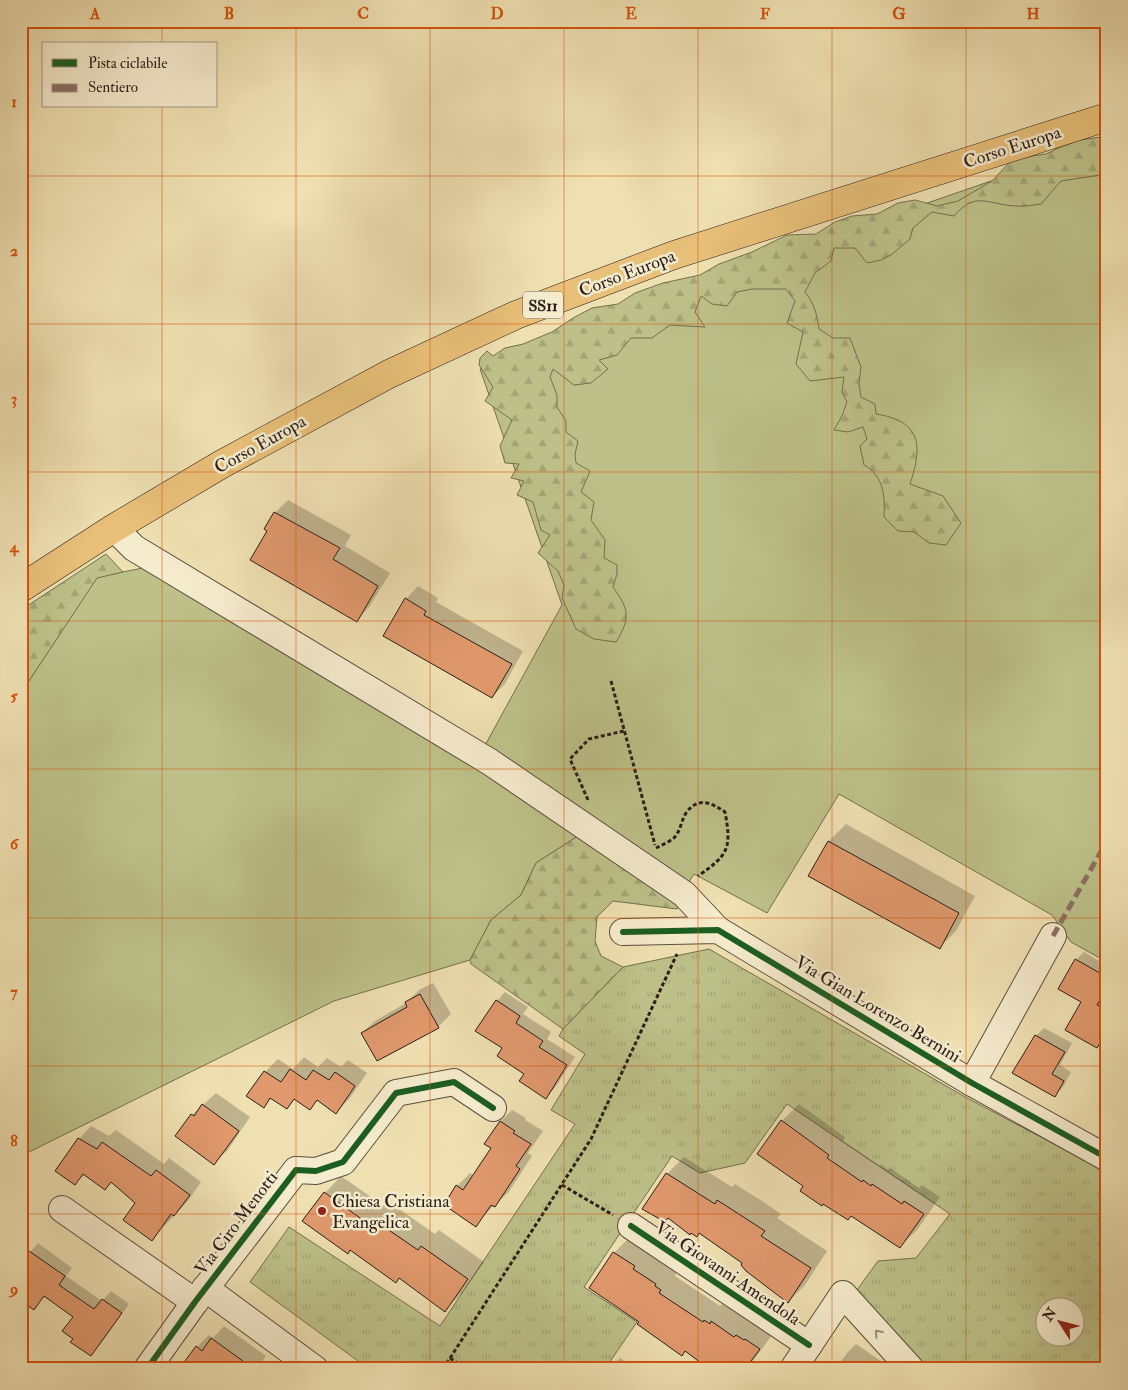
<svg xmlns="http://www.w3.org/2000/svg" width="1128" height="1390" viewBox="0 0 1128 1390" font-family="'IM FELL Double Pica',serif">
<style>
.green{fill:#bdc189;stroke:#746f50}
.forest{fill:url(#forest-firs);stroke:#746f50}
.park{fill:url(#park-tufts);stroke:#746f50;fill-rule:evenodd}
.shadow{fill:#0003}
.building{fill:#e0996d;stroke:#2a1d17}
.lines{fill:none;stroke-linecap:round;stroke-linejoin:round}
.minor-casing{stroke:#5b4e3e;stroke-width:28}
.major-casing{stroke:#2a1d17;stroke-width:29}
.path{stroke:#2a1d17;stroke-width:3;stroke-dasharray:4 2.5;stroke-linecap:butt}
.minor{stroke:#f5ebcd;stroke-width:26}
.major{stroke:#e8c079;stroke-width:28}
.quiet{stroke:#8d6e63;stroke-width:5;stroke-dasharray:10 5;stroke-linecap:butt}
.cycleway-casing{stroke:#f5ebcd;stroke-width:9}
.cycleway{stroke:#1b5e20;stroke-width:6}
.oneway{stroke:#9a8e7b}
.grid{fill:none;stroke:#d5530d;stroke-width:1;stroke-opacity:0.55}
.poi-dot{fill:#8f2418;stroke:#f5ebcd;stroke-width:2}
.labels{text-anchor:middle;stroke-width:5;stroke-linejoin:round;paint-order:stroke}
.shield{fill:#f5ebcd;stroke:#675b4e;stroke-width:1}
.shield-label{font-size:16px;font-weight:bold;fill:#2a1d17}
.street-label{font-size:18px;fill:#2a1d17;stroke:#f5ebcd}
.poi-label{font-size:18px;fill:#2a1d17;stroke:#f5ebcd;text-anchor:start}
.neatline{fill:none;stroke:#d5530d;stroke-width:2}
.grid-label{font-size:16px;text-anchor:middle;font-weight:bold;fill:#d5530d}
</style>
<defs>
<pattern id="forest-firs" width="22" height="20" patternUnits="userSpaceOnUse" patternTransform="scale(1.25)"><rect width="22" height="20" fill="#bdc189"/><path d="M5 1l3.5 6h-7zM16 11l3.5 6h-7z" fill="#a3a576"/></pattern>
<pattern id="park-tufts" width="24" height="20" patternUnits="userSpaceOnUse" patternTransform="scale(1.25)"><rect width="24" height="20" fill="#bdc189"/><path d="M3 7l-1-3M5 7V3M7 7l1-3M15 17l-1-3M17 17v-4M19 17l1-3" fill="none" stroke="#a3a576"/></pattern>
</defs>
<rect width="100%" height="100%" fill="#efe0b2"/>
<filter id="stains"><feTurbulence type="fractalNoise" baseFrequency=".004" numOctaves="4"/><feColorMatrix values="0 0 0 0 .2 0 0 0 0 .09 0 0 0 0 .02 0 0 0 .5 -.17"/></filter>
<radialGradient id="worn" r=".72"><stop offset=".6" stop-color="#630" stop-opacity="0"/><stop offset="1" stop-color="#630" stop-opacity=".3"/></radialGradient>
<g class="green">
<polygon points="1107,141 1107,962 1071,942 1052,915 839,794 767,913 694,874 685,888 483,749 562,605 480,369 675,290"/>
<polygon points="148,567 482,766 581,834 536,863 521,895 491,920 470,960 334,1001 21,1156 21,693 97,577"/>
</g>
<g class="forest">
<path d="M1107,133V174L1061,181L1041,204C1033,205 1024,207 1016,206C988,205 976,190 954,216L932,212L913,228L910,239L891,255L881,260L867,263L855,248H834L831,261L815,273L805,292C814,303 817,314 819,329L833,338H850L861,367L859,384L861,397L875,404L876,414C921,421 923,445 910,484L943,496L961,523L946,545L929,543L914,532L898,531L884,517C885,496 884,476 864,465L860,446L867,439L863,427L848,432L834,430L842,416L847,402L842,392L844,377L810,381L796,364L803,332L787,323L795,301L786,289H752L737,292L727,306L712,304L701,296L695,312L705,327L670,325L652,338H631L617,355L599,360L608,369L591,383L574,385L553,369L550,377L557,395V407L566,421V432L578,441L575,454L576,463L590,471L581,492L594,502L591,520L605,540L604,558L617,565V574L613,587C629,610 631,617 616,642L594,639L576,629L562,598L564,585L558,571L538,553L550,535L541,530L533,502L517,495L524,481L511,478L519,464L505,463L500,446L512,420L485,401L493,387L479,365L480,358L487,351L493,356L505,348L523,344L552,332L573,318L592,308L618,304L635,293L663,283L700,275L719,264L752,252L787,235L816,234L835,222L852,216L877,214L898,203L915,200L937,206L958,201L992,181L1010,162L1026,157L1046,154L1065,145L1080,140L1101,137Z"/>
<polygon points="106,554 123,572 97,578 21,693 21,610"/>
<polygon points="581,834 679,901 677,909 613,901 597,917 595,941 601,956 623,967 563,1029 471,964 470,960 491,920 521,895 536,863"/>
</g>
<path class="park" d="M709,949L967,1098L1107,1172V1369H928L857,1290L878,1261L916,1258L950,1214L787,1104L745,1163L700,1173L672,1156L584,1287L637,1322L605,1369H369L250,1282L289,1227L440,1326L575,1124L551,1110L585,1054L559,1036L563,1029L623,967ZM1046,1308H1076V1338H1046Z"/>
<g class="shadow">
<polygon points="288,500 351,535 345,546 390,573 369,607 357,620 265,528 275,513"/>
<polygon points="418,586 438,598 436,602 523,651 505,684 492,697 406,599"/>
<polygon points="846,824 975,896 956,931 939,948 809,875 829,841"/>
<polygon points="1084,952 1107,966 1107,1034 1097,1046 1082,1002 1076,960"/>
<polygon points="433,983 451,1014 438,1027 377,1059 362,1033 375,1021 406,1003 419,990"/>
<polygon points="505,992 528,1007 523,1014 551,1032 547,1039 575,1057 554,1089 545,1097 503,1048 497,1001"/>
<polygon points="1044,1028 1072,1043 1060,1065 1071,1072 1063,1087 1055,1095 1036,1036"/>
<polygon points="304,1057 318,1067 327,1058 341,1067 348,1060 367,1073 349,1099 336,1112 318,1100 309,1109 295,1099 287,1108 272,1098 263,1106 248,1096 265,1072 278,1059 293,1069"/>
<polygon points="216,1093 250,1117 227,1151 214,1163 192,1115"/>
<polygon points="799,1104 845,1137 843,1141 880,1166 881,1164 888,1170 890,1168 919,1188 922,1185 940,1197 917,1230 900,1246 805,1185 782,1121"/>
<polygon points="512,1110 526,1118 525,1120 543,1131 528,1153 532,1156 508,1193 494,1205 476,1225 457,1186 470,1173 474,1176 492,1148 500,1122"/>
<polygon points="91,1126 109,1136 116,1130 164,1164 169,1158 201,1182 187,1202 152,1239 136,1203 112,1182 105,1188 85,1174 75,1184 79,1139"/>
<polygon points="684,1157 732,1187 735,1184 762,1201 781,1214 777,1218 827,1251 805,1285 788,1302 744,1263 700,1233 697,1236 667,1174"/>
<polygon points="341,1176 384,1206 389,1202 435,1234 439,1230 484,1262 462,1293 445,1310 400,1277 351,1249 347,1253 325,1193"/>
<polygon points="631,1236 677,1272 675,1276 720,1306 722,1304 727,1307 729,1305 775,1331 747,1369 716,1369 641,1322 590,1288 614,1253"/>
<polygon points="38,1243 72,1268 66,1276 102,1301 111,1291 129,1304 99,1346 91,1354 75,1339 74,1317 45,1296 34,1308 21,1263"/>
<polygon points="224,1326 266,1356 257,1369 185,1369 197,1347 209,1335 213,1338"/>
<polygon points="856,1344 888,1366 886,1369 837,1367 848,1352"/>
<polygon points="620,1358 636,1369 609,1369"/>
</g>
<g class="building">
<polygon points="274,512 340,548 333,559 378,586 357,622 250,560 267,531 264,529"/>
<polygon points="405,598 426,611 424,615 512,664 492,698 383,636"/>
<polygon points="828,841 959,913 940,949 808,876"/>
<polygon points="1075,959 1107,977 1107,987 1097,1005 1107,1010 1107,1031 1097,1048 1065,1030 1081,1002 1058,989"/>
<polygon points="420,994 439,1028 377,1061 361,1033 407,1007 405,1002"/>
<polygon points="496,1000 520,1016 516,1023 543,1041 539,1047 567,1065 546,1099 519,1081 524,1074 497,1056 502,1048 475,1031"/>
<polygon points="1035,1035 1065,1052 1052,1074 1064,1081 1055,1097 1012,1073"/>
<polygon points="290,1069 306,1080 313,1070 329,1080 335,1072 355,1086 336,1114 317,1100 310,1110 294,1099 287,1109 270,1098 264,1108 246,1096 264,1071 281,1082"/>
<polygon points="202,1104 239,1131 214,1165 175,1136 191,1114 194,1116"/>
<polygon points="781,1120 829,1155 827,1158 862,1182 863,1180 871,1186 872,1184 902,1204 904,1201 924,1214 900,1248 851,1216 848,1220 823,1204 822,1206 800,1191 803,1186 757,1154"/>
<polygon points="500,1121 515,1131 513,1133 531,1144 516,1166 520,1169 495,1207 491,1205 476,1227 444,1205 456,1185 463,1190 491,1148 484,1144"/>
<polygon points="78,1138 97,1149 102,1142 151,1176 156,1170 190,1195 174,1216 171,1214 152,1241 123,1220 135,1203 111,1182 105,1190 83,1174 75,1185 55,1171"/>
<polygon points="666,1173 715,1204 717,1200 745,1218 765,1231 761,1236 811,1268 788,1303 746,1271 741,1265 742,1263 699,1233 697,1237 691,1233 690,1235 668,1218 665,1222 642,1209"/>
<polygon points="324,1192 367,1223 371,1218 418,1250 421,1246 468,1279 445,1312 399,1278 396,1283 350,1250 348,1254 302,1221"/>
<polygon points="29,1251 65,1276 59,1285 94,1309 102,1299 122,1313 91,1356 70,1342 73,1339 62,1331 73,1317 44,1296 34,1310 21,1301 21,1261"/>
<polygon points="613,1252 635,1266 633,1269 656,1284 655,1286 661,1290 659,1293 703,1322 704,1320 710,1324 711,1321 734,1337 736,1335 744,1340 745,1339 760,1349 745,1369 709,1369 685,1351 682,1356 637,1324 639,1322 589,1288"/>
<polygon points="211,1338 254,1369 179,1369 196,1346 202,1351"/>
</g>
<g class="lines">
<defs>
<g id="minor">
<polyline points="114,528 134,548 490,762 684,894 718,930"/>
<polyline points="623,932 718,930 972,1083 1107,1158"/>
<polyline points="972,1083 1053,936"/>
<polyline points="62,1209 195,1302"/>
<polyline points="631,1226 809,1345"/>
<polyline points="205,1288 315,1369"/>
<polyline points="147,1369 195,1302 296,1170 316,1171 343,1162 396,1093 454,1082 493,1108"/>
<polyline points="793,1369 843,1294 911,1369"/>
</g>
<polyline id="major" points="21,588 114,528 222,464 389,374 516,315 674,255 1107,117"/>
</defs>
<use href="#minor" class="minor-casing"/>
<use href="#major" class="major-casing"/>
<g class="path">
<polyline points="611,681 655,845"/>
<polyline points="588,800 570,759 589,739 624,731"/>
<path d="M656,848C662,845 669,842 674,838C681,830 681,821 686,813C698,796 712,803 725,812C732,849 728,855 698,876"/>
<polyline points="562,1185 613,1215"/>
<polyline points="450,1358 467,1369"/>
<polyline points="443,1369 591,1139 677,954"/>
</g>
<use href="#minor" class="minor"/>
<use href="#major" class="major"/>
<g class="quiet">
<polyline points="1107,634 1102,642 1107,646"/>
<polyline points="1053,936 1107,841"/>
</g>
<defs>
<g id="cycleway">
<polyline points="623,932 718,930 972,1083 1107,1158"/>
<polyline points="631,1226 809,1345"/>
<polyline points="147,1369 195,1302 296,1170 316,1171 343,1162 396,1093 454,1082 493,1108"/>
</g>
</defs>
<use href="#cycleway" class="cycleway-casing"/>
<use href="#cycleway" class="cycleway"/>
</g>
<defs><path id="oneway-chevron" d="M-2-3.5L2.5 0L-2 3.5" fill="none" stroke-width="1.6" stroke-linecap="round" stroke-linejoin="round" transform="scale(1.25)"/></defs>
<use class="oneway" href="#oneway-chevron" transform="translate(878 1333) rotate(-132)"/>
<path class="grid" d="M162,21V44M296,21V1369M430,21V1369M564,21V1369M698,21V1369M832,21V1369M966,21V1369M162,106V1369M21,176H1107M21,324H1107M21,472H1107M21,621H1107M21,769H1107M21,918H1107M21,1066H1107M21,1214H1107"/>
<circle class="poi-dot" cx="322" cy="1211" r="5"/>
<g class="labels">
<rect class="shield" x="523" y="291.5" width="40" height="27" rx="4"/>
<g class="shield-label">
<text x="543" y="311">SS11</text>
</g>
<g class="street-label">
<text transform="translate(1012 147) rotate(-18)" y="6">Corso Europa</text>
<text transform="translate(627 273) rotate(-21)" y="6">Corso Europa</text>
<text transform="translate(260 444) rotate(-29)" y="6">Corso Europa</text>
<text transform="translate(878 1009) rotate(31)" y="6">Via Gian Lorenzo Bernini</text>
<text transform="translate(236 1223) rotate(-53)" y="6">Via Ciro Menotti</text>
<text transform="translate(728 1273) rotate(34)" y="6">Via Giovanni Amendola</text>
</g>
<g class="poi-label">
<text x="332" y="1207">Chiesa Cristiana<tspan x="332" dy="21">Evangelica</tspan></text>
</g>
</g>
<rect width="1128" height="1390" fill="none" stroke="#efe0b2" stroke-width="55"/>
<rect x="42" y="42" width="175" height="65" fill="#f5ebcd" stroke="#a49984"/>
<rect x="52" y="59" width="25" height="8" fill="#1b5e20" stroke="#a49984"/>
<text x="88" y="68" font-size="15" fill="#2a1d17">Pista ciclabile</text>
<rect x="52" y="84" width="25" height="8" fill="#8d6e63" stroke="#a49984"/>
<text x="88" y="92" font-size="15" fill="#2a1d17">Sentiero</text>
<g transform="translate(1060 1322) rotate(306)"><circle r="24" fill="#f5ebcd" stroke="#a49984"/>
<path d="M0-4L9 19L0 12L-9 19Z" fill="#8f2418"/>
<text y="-8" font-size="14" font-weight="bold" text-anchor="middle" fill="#2a1d17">N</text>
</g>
<rect x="28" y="28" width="1072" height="1334" class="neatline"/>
<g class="grid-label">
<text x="95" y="19">A</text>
<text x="229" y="19">B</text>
<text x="363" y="19">C</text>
<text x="497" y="19">D</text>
<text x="631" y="19">E</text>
<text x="765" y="19">F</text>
<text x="899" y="19">G</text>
<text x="1033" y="19">H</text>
<text x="14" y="107">1</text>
<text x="14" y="256">2</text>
<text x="14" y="404">3</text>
<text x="14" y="552">4</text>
<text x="14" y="701">5</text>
<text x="14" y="849">6</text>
<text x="14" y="997">7</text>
<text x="14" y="1146">8</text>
<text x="14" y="1294">9</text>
</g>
<rect width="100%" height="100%" filter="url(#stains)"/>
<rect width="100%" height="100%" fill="url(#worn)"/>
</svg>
